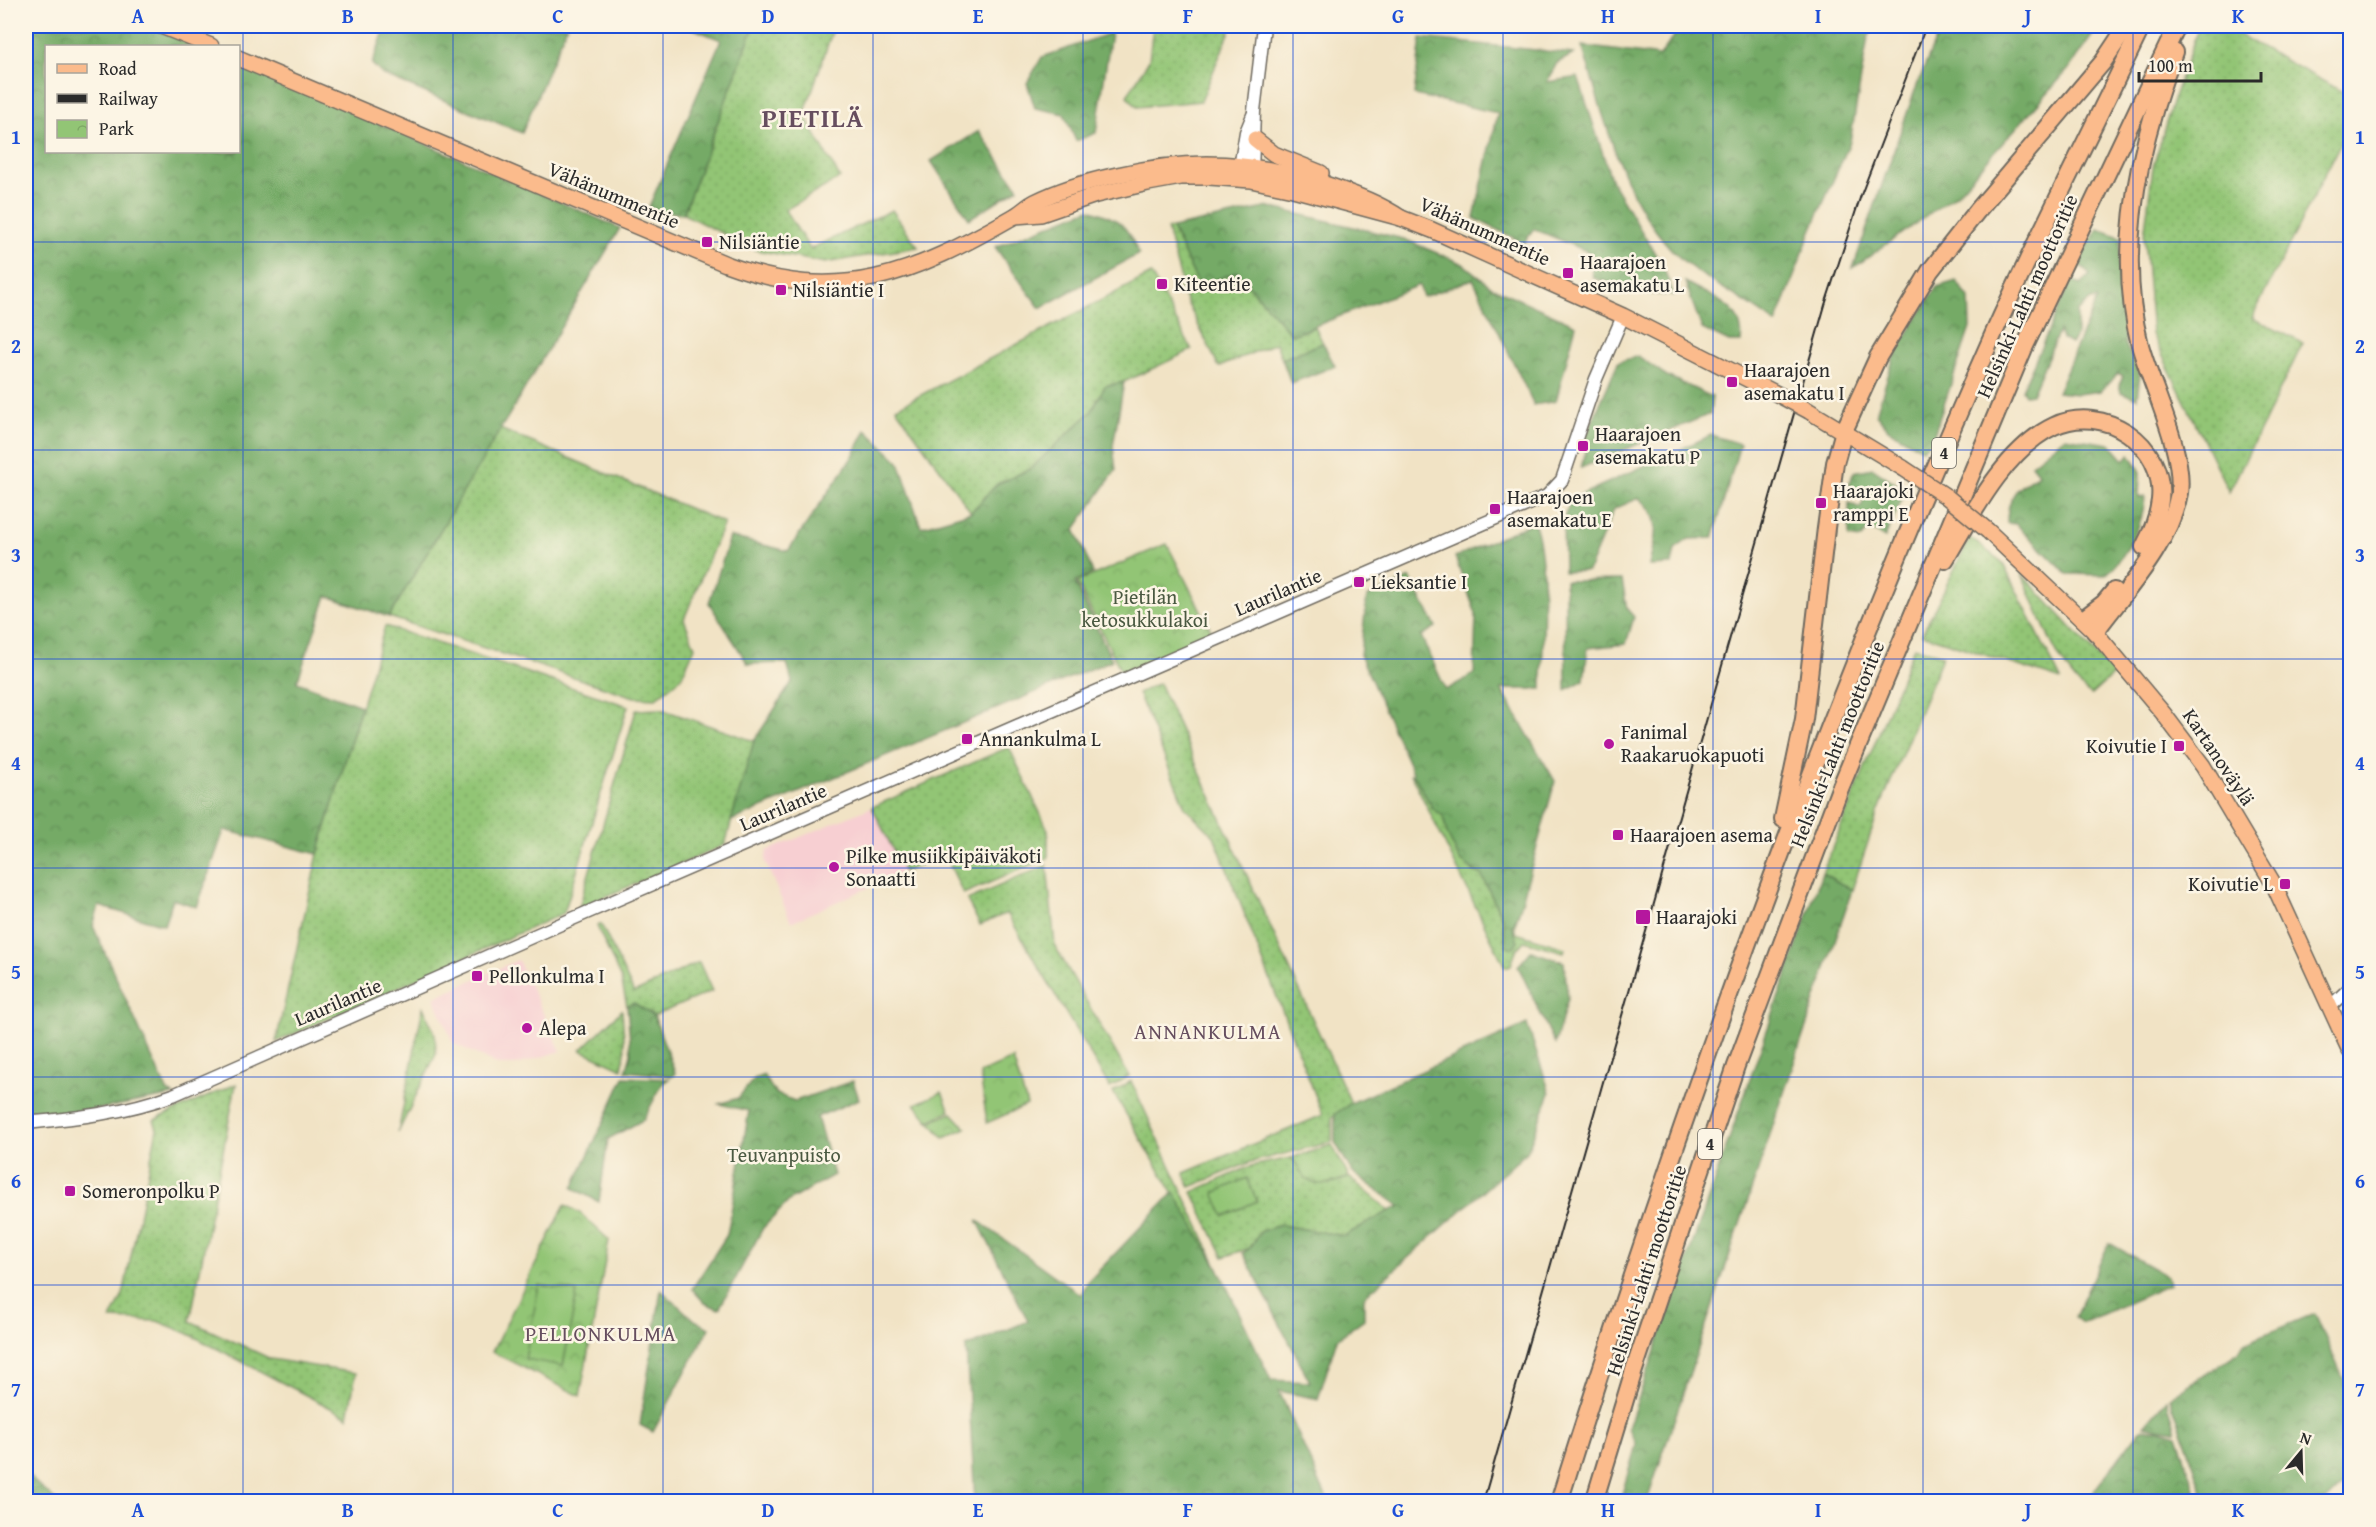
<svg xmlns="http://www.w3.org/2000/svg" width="2376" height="1527" viewBox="0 0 2376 1527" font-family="'Gentium Book Plus',serif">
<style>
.built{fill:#f7cfd2}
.grass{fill:url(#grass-dots);stroke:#5e7850;stroke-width:1.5}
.forest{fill:url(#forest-crowns);stroke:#506a48;stroke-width:1.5}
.park{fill:url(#park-crowns);stroke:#5e7850;stroke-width:1.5}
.pitch{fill:#92c575;stroke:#5e7850;stroke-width:1.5}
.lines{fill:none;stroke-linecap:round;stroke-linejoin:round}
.minor-casing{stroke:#706b61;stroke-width:15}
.major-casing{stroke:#706b61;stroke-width:18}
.highway-casing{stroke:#706b61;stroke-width:20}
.minor{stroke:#fff;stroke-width:12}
.major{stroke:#fbbb8c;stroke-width:15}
.highway{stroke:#fbbb8c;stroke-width:16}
.rail{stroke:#2b2b2b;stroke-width:2}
.major-bridge-casing{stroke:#706b61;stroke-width:18;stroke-linecap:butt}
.major-bridge{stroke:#fbbb8c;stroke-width:15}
.grid{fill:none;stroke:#1d4ed8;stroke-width:1.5;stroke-opacity:0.55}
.poi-dot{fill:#b5179e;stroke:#fcf5e5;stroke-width:2}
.labels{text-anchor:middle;stroke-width:5;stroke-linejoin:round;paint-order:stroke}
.shield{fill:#fcf5e5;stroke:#6a6863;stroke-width:1.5}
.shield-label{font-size:18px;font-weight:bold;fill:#2b2b2b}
.street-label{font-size:20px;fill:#2b2b2b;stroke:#fcf5e5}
.poi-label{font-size:20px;fill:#2b2b2b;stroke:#fcf5e5;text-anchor:start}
.park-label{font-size:20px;fill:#4a5941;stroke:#fcf5e5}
.neighbourhood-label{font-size:21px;letter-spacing:1.5px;fill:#664e5f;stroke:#fcf5e5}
.district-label{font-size:26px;font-weight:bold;letter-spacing:1.5px;fill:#664e5f;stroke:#fcf5e5}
.neatline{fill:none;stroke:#1d4ed8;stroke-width:2}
.grid-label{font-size:20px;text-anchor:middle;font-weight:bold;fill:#1d4ed8}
</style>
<defs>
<pattern id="grass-dots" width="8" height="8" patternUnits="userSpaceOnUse" patternTransform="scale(1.5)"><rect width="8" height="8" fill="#92c575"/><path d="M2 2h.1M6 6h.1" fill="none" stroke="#7ea965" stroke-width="1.8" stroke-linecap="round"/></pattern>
<pattern id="forest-crowns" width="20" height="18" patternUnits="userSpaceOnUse" patternTransform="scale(1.5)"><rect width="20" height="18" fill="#75aa66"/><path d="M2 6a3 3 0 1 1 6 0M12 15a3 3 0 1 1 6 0" fill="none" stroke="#608b54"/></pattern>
<pattern id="park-crowns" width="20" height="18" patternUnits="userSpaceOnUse" patternTransform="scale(1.5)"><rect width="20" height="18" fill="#92c575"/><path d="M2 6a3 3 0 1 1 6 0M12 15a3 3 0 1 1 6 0" fill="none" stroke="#7ea965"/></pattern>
</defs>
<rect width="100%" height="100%" fill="#fcf5e5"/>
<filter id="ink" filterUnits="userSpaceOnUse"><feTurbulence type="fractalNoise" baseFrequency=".0167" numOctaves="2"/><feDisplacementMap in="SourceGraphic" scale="12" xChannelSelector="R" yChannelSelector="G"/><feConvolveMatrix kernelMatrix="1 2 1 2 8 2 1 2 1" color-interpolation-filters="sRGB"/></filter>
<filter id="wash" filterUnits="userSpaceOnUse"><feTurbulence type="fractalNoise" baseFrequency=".008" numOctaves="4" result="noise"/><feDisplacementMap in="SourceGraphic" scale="24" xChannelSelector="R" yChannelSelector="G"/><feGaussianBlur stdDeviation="1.35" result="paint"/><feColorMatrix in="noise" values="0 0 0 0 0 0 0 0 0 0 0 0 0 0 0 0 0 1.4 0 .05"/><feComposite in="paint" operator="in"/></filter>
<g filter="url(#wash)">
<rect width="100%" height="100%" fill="#f1e3c5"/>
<g class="built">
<polygon points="872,807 904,872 791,922 765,861 767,851"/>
<polygon points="518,960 561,1051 515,1065 498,1065 453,1043 434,997"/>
</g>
<g class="grass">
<polygon points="754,26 834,26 804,115 840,178 785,210 810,249 892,210 918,247 825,263 756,250 683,214"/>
<polygon points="1153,26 1232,26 1201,101 1137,107 1127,96 1149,60"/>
<polygon points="2199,26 2237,26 2234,32 2350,96 2350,125 2252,318 2303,343 2229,492 2152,334 2144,236 2153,167 2172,103"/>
<polygon points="1172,228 1199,286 1237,272 1292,335 1315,327 1323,343 1282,359 1276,343 1219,367 1178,284 1181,280 1167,229"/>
<polygon points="1151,274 1192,350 1124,382 1105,386 1091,412 1030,469 997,484 971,512 896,408"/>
<polygon points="500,429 724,523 684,619 695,647 681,678 656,698 634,697 389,617"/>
<polygon points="1970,538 2002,562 2061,680 1922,634"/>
<path d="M2022,574L2114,674L2091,695C2057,670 2038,611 2022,574Z"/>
<polygon points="385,626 628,706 564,913 276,1042 318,854"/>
<polygon points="1914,647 1943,655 1877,815 1852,890 1822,873"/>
<polygon points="1159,683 1351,1103 1332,1117 1332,1142 1251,1162 1190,1187 1184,1173 1323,1115 1214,836 1185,807 1138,693"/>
<polygon points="661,709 754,741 725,845 579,908 636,710"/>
<polygon points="1009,747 1048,830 1048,858 963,894 945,854 904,872 872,807"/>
<polygon points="1411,774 1414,775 1433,809 1443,815 1447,834 1472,870 1482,876 1503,920 1506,946 1514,935 1512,926 1519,912 1514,927 1516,933 1565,948 1564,952 1524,941 1517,949 1511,965 1505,967"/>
<polygon points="1047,865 1055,946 1129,1076 1110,1088 1007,913 980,925 967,900"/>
<polygon points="601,924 634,993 699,962 712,991 654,1016 634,1003 627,1006 621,979 597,926"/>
<polygon points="423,1007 435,1034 436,1054 398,1133"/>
<polygon points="622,1010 625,1053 622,1069 581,1050"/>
<polygon points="1131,1081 1219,1270 1113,1092"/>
<polygon points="236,1084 190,1321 271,1359 356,1373 348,1417 187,1333 157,1321 111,1319 123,1295 157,1129 154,1120"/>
<polygon points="1291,1158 1331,1184 1349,1177 1390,1211 1344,1236 1281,1225 1261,1231 1250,1248 1224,1257 1192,1192 1251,1166"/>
</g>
<g class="forest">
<polygon points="26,26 148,26 198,46 46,46 46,152 238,152 239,63 620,228 389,617 327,596 297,682 361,706 318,854 224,830 197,907 173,899 164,925 99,906 93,926 167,1091 173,1095 26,1123"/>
<polygon points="386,26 567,26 522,133 383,75 372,64"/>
<polygon points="687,26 715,26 725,30 727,26 754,26 683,214 648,209 721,40"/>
<path d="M1681,26H1876L1868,37L1850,142L1811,231L1776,324C1747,299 1704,281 1678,256C1621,201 1605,118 1582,46L1660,56Z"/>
<polygon points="1941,26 2099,26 2068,70 1957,194 1853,268 1914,93"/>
<polygon points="1111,33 1096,133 1076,141 1064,114 1035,108 1027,83 1042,57"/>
<polygon points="1421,38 1574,54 1557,63 1547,82 1578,77 1612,182 1663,267 1674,295 1647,294 1593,278 1589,252 1534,229 1524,243 1474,218 1498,113 1414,95"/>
<polygon points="979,131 1018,188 969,219 931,161"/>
<polygon points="1269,207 1404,239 1463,264 1492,287 1576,325 1556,401 1534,405 1473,279 1423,297 1419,285 1292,335 1237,272 1199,286 1172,228"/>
<path d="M1089,209C1123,221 1124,222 1139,254L1040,308L995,247Z"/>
<polygon points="2098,229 2121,237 2118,283 2126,297 2125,343 2140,375 2137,398 2121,392 2119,385 2123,376 2118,373 2101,391 2077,394 2057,392 2097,299 2091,300 2077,312 2077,334 2071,344 2062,339 2059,331 2032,394 2025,395 2022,390 2071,280 2081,285 2090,275 2080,266 2084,251"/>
<polygon points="1956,281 1969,298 1970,328 1932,440 1922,449 1888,429 1876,414 1895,353 1937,287"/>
<path d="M1685,282C1712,298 1746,306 1741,342H1729L1702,329Z"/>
<polygon points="1323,343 1335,366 1291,383 1282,359"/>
<polygon points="1638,356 1667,376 1712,397 1710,414 1581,468 1587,446 1586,436 1618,362"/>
<polygon points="1124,382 1113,446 1116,470 1075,529 1093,573 1075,582 1112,660 731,821 754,741 792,682 787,663 748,664 709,603 730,537 788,551 853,456 866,430 899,462 921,527 971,512 997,484 1030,469 1091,412 1105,386"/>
<path d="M1711,435L1740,444L1713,538L1689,539L1675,549L1672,565L1649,566C1654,538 1665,518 1639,498L1614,509L1588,571L1564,572L1563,519L1572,499Z"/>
<path d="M2065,437L2110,444L2124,460L2130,454L2140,470L2139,498L2145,496C2143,527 2128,553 2106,575L2067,574L2016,524L2007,523C2007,496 2017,486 2039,474L2031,464Z"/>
<polygon points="1873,468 1906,490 1885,538 1869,529 1860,539 1849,537 1849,503 1860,508 1864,500 1849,484 1854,472"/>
<path d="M1534,522C1549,558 1542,648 1542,689H1501L1555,781L1519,912L1512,926L1518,941L1513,948L1506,946L1503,920L1482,876L1460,860L1447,834L1443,816L1433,809L1414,775L1360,655L1367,597L1410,578L1436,627L1421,636L1446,690L1474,674L1476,614L1455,557Z"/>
<polygon points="1622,580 1627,609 1634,617 1626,644 1588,648 1584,680 1566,690 1565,581"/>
<polygon points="1822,873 1852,890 1647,1501 1620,1501 1636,1445 1628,1428"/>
<polygon points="1531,951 1564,962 1568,998 1555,1044 1518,966"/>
<polygon points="634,1003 654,1016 675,1073 673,1076 626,1071 631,1054 627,1006"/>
<polygon points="1527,1024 1550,1093 1527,1152 1364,1297 1364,1319 1337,1339 1318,1399 1279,1391 1328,1501 975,1501 966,1347 1028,1321 977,1220 1081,1295 1087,1283 1174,1192 1219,1270 1271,1380 1310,1382 1243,1253 1250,1248 1261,1231 1281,1225 1344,1236 1399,1206 1352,1172 1335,1142 1335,1114 1351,1103"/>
<polygon points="763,1075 776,1094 795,1101 853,1081 859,1099 817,1117 834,1175 790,1200 763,1228 719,1309 705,1303 692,1289 727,1235 749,1111 719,1104 738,1098 754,1079"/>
<polygon points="624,1077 669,1079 663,1083 643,1120 608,1139 599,1202 573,1188"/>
<polygon points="2109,1243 2167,1276 2169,1285 2082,1323 2075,1317"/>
<polygon points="661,1290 693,1319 709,1328 653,1432 640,1425"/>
<polygon points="2315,1313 2345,1383 2350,1382 2350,1478 2326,1501 2206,1501 2170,1397 2239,1352 2244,1343"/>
<polygon points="2167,1399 2176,1431 2144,1426"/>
<polygon points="2141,1429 2160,1430 2177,1435 2199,1501 2086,1501"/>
<polygon points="26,1474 56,1501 26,1501"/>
</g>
<g class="park">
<polygon points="1167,544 1213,634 1122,673 1077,582"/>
<polygon points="1013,1059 1027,1105 987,1123 980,1073"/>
<polygon points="952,1113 966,1128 944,1138 930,1122"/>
<path d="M1332,1145L1349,1177C1334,1183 1313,1191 1301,1173C1297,1167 1297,1163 1291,1158Z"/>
<polygon points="565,1205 580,1213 609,1240 580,1396 492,1352"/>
</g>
<g class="pitch">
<polygon points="942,1092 950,1111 929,1121 915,1104"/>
<polygon points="1247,1178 1257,1201 1224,1216 1214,1193"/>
<polygon points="539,1285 577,1292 563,1366 525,1359"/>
</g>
</g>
<g filter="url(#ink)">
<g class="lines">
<defs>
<g id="minor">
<polyline points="1239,173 1246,132 1253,115"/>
<polyline points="1252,174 1254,111 1264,26"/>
<polyline points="2330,1007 2350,988"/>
<path d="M26,1123C76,1118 125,1113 173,1095L570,920L1547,496L1562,480L1596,379L1623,316"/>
</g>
<g id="major">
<polyline points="161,26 211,46"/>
<path d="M238,58L726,264C839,306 914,274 1013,217C1021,213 1027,206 1035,202C1061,189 1089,181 1117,175C1194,157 1256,161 1331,186C1356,195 1379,203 1401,218"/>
<polyline points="1255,139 1274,154 1321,173"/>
<polyline points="1015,216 1041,214 1096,195 1148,183 1181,177 1209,177 1251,180 1293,189 1401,218 1432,230 1623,316 1781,396"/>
<polyline points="1809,411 1903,468"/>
<polyline points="1988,531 2095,632 2163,713 2203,766 2273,883 2350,1051"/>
</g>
<g id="highway">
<path d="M1945,560C1971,516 2005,449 2054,426C2103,403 2166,443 2160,500C2158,517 2152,532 2144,547"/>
<polyline points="2083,619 2104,603 2114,591"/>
<path d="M2095,632C2125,591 2170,545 2179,493C2185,452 2151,386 2140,345C2115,249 2140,142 2174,52"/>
<polyline points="1783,819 1804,719 1826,528 1835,463 1844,431 1878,357 1930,271 1978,210 2103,62 2127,26"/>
<path d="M1559,1502C1683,1105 1824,714 1993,335C2040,230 2093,129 2142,26"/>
<polyline points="1594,1502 1634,1370 1736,1066 1839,791 2024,348 2177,26"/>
</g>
</defs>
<use href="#minor" class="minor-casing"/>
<use href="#major" class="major-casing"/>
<use href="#highway" class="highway-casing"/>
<use href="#minor" class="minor"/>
<use href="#major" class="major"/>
<use href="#highway" class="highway"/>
<polyline class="rail" points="1483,1502 1825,305 1861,195 1926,26"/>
<defs>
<g id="major-bridge">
<polyline points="1781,396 1809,411"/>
<polyline points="1903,468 1947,497 1988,531"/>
</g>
</defs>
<use href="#major-bridge" class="major-bridge-casing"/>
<use href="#major-bridge" class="major-bridge"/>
</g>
</g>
<path class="grid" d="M243,26V1502M453,26V1502M663,26V1502M873,26V1502M1083,26V1502M1293,26V1502M1503,26V1502M1713,26V1502M1923,26V1502M2133,26V1502M26,242H2350M26,450H2350M26,659H2350M26,868H2350M26,1077H2350M26,1285H2350"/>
<g class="poi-dot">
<rect x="701" y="236" width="12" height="12" rx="3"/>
<rect x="1562" y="267" width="12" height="12" rx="3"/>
<rect x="1156" y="278" width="12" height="12" rx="3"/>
<rect x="775" y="284" width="12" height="12" rx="3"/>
<rect x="1726" y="376" width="12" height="12" rx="3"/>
<rect x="1577" y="440" width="12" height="12" rx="3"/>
<rect x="1815" y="497" width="12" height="12" rx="3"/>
<rect x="1489" y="503" width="12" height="12" rx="3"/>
<rect x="1353" y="576" width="12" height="12" rx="3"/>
<rect x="961" y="733" width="12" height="12" rx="3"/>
<circle cx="1609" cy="744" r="6"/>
<rect x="2173" y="740" width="12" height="12" rx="3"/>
<rect x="1612" y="829" width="12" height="12" rx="3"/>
<circle cx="834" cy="867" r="6"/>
<rect x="2279" y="878" width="12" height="12" rx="3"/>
<rect x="1635" y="909" width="16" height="16" rx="3"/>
<rect x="471" y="970" width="12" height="12" rx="3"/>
<circle cx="527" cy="1028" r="6"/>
<rect x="64" y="1185" width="12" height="12" rx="3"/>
</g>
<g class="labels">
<g class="shield">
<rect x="1932" y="438" width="24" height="30" rx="4.5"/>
<rect x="1698" y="1129" width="24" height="30" rx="4.5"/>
</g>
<g class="shield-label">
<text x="1944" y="459">4</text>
<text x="1710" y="1150">4</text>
</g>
<g class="street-label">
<text transform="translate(614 195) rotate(23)" y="7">Vähänummentie</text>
<text transform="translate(1485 231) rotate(24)" y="7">Vähänummentie</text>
<text transform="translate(2027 296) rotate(-66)" y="7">Helsinki-Lahti moottoritie</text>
<text transform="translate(1278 592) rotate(-23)" y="7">Laurilantie</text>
<text transform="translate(1837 744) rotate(-68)" y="7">Helsinki-Lahti moottoritie</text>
<text transform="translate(2219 757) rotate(56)" y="7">Kartanoväylä</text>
<text transform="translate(783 807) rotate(-23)" y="7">Laurilantie</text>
<text transform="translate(338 1002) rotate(-23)" y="7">Laurilantie</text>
<text transform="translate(1646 1270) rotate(-72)" y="7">Helsinki-Lahti moottoritie</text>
</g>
<g class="poi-label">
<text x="719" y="249">Nilsiäntie</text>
<text x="1580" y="269">Haarajoen<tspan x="1580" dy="23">asemakatu L</tspan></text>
<text x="1174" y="291">Kiteentie</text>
<text x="793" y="297">Nilsiäntie I</text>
<text x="1744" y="377">Haarajoen<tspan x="1744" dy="23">asemakatu I</tspan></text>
<text x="1595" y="441">Haarajoen<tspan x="1595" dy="23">asemakatu P</tspan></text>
<text x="1833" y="498">Haarajoki<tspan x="1833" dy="23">ramppi E</tspan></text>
<text x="1507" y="504">Haarajoen<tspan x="1507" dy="23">asemakatu E</tspan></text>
<text x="1371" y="589">Lieksantie I</text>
<text x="1621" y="739">Fanimal<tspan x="1621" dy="23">Raakaruokapuoti</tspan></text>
<text x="979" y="746">Annankulma L</text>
<text x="2167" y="753" text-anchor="end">Koivutie I</text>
<text x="1630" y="842">Haarajoen asema</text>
<text x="846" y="863">Pilke musiikkipäiväkoti<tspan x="846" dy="23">Sonaatti</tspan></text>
<text x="2273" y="891" text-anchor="end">Koivutie L</text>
<text x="1656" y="924">Haarajoki</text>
<text x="489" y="983">Pellonkulma I</text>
<text x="539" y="1035">Alepa</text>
<text x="82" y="1198">Someronpolku P</text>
</g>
<g class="park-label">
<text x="1145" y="604">Pietilän<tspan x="1145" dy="23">ketosukkulakoi</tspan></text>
<text x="784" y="1162">Teuvanpuisto</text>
</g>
<g class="neighbourhood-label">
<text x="1208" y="1039">ANNANKULMA</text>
<text x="601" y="1341">PELLONKULMA</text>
</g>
<g class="district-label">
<text x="813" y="127">PIETILÄ</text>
</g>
</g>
<rect width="2376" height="1527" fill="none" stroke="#fcf5e5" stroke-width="66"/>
<rect x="45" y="45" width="195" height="108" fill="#fcf5e5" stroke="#a8a49b" stroke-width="1.5"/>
<rect x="57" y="64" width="30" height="9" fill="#fbbb8c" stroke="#a8a49b" stroke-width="1.5"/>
<text x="99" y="75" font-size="18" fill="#2b2b2b">Road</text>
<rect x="57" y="94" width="30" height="9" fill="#2b2b2b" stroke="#a8a49b" stroke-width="1.5"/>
<text x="99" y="105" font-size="18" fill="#2b2b2b">Railway</text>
<rect x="57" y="120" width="30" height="18" fill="url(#park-crowns)" stroke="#a8a49b" stroke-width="1.5"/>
<text x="99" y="135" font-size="18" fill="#2b2b2b">Park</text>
<g transform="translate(2301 1452) rotate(19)" stroke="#fcf5e5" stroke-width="4.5" paint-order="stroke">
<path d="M0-4.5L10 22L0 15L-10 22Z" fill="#2b2b2b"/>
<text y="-9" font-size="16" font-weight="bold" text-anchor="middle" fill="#2b2b2b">N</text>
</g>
<path d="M2139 72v9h122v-9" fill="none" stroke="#2b2b2b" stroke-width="3"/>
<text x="2148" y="72" font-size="18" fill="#2b2b2b" stroke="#fcf5e5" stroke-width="4.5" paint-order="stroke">100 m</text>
<rect x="33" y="33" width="2310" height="1461" class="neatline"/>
<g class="grid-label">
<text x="138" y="23">A</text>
<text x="348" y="23">B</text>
<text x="558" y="23">C</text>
<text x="768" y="23">D</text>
<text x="978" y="23">E</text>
<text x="1188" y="23">F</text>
<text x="1398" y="23">G</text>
<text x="1608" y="23">H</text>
<text x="1818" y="23">I</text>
<text x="2028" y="23">J</text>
<text x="2238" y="23">K</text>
<text x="16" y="144">1</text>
<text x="2360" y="144">1</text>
<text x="16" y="353">2</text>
<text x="2360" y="353">2</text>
<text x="16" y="562">3</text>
<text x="2360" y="562">3</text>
<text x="16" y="770">4</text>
<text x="2360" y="770">4</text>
<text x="16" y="979">5</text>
<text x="2360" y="979">5</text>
<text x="16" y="1188">6</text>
<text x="2360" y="1188">6</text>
<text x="16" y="1396">7</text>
<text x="2360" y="1396">7</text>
<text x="138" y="1517">A</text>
<text x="348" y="1517">B</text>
<text x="558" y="1517">C</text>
<text x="768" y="1517">D</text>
<text x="978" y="1517">E</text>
<text x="1188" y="1517">F</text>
<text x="1398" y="1517">G</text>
<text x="1608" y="1517">H</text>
<text x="1818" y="1517">I</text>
<text x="2028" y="1517">J</text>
<text x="2238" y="1517">K</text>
</g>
</svg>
